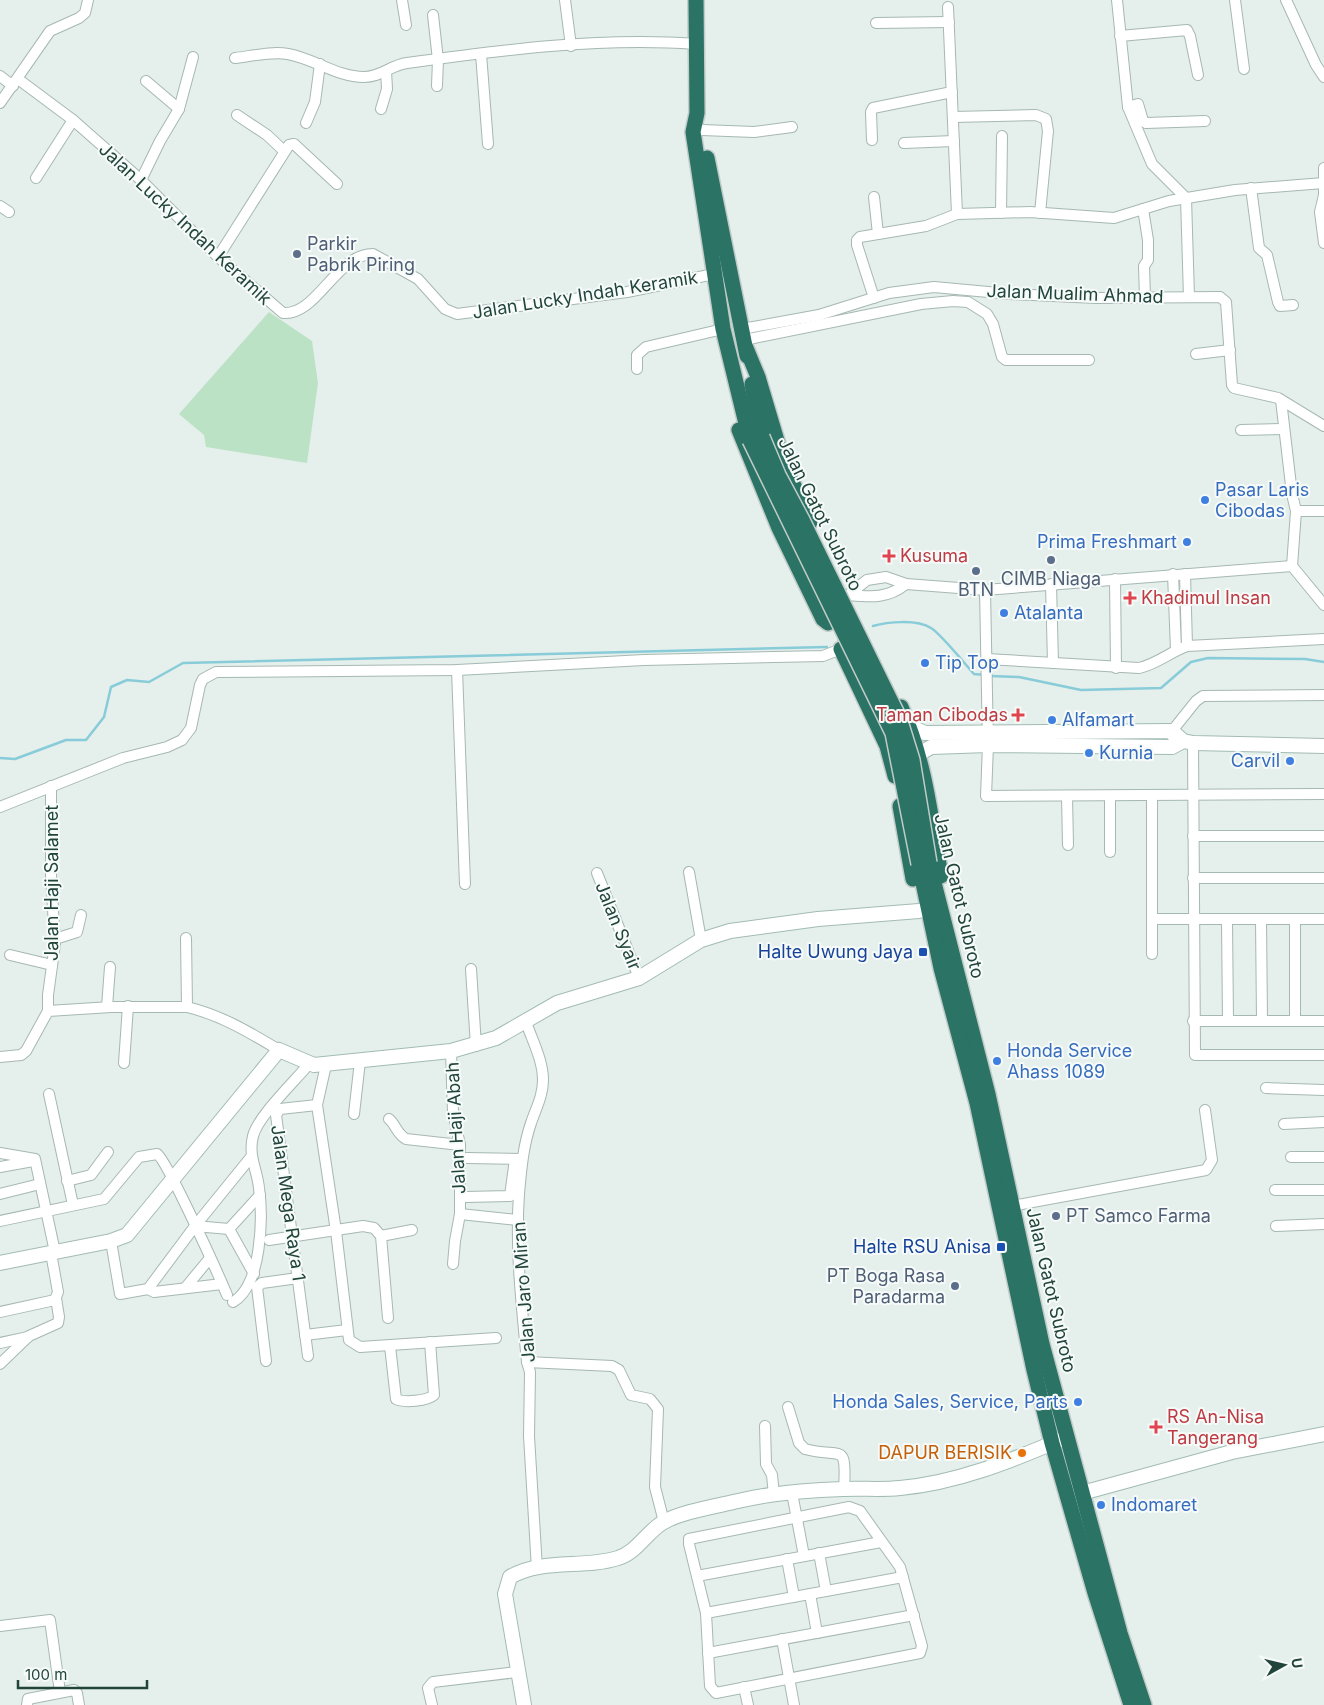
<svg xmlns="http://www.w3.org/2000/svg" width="1324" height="1705" viewBox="0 0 1324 1705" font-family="Inter,sans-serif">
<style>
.green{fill:#bce2c6}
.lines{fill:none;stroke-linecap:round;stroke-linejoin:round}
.stream{stroke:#88ccd9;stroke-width:2.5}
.street-casing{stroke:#a6b8b3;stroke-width:12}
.secondary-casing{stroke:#a2bcb3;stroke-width:16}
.highway-casing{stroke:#c1cbc8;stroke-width:18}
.street{stroke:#fff;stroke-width:10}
.secondary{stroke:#fff;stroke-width:14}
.highway{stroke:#2a7365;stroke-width:15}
.highway-bridge-casing{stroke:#c1cbc8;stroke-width:18;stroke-linecap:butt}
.highway-bridge{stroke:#2a7365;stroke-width:15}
.service-dot{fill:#5c6f8a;stroke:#f6fbf9;stroke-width:2}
.shop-dot{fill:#3f7fe0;stroke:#f6fbf9;stroke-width:2}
.health-dot{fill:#e0444e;stroke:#f6fbf9;stroke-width:2}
.transit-dot{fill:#1a4fb4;stroke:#f6fbf9;stroke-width:2}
.food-dot{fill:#e8710a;stroke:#f6fbf9;stroke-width:2}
.labels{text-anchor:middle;stroke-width:4;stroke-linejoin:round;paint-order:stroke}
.street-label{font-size:18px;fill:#21443b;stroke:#f6fbf9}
.service-label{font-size:18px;fill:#4e5e75;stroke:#f6fbf9;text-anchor:start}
.shop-label{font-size:18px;fill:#366cbe;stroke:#f6fbf9;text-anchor:start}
.health-label{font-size:18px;fill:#be3a42;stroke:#f6fbf9;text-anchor:start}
.transit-label{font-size:18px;fill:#164399;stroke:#f6fbf9;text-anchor:end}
.food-label{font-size:18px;fill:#c56008;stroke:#f6fbf9;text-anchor:end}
</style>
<rect width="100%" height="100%" fill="#e5efeb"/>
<polygon class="green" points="269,312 312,341 318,383 307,463 206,447 204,435 179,414"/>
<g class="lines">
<g class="stream">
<path d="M873,626C887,622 917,619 931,628C941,634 965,664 974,674L985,675"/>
<polyline points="990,676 1019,677 1081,690 1161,688 1191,662 1208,658 1305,659 1324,662"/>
<polyline points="0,758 15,759 66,740 86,740 104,717 111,687 127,680 149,682 183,663 827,647"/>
</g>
<defs>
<g id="street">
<polyline points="402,0 406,25"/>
<polyline points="565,0 571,46"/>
<polyline points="1117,0 1128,107 1152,164 1186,198"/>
<polyline points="1235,0 1244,69"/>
<polyline points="1286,0 1316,65 1324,77"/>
<polyline points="948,7 957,214"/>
<polyline points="433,15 438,60 437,86"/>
<polyline points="876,23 949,22"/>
<polyline points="1120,36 1187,30 1190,36 1198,75"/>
<polyline points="481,54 488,144"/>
<path d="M235,58C252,56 272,51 288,54C315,59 337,77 364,77C381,77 391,65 407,63C501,50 600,37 695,44"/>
<polyline points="0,76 13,86"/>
<path d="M18,79L73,120L141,180L218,257L283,313C317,316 336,254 373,254L418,279L445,309L457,314L627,292L714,274"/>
<polyline points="146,81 179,109"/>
<polyline points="0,103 50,31 79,18 85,13 88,0"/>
<polyline points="1128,107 1138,104 1143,121 1146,123 1205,121"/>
<polyline points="381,109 387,89 386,71"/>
<polyline points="237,115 267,135 284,151"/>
<polyline points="953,117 1036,115 1046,119 1048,131 1040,213"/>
<polyline points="306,123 315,102 320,64"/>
<polyline points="702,130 754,132 792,127"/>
<polyline points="872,140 871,112 873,108 952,92"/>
<polyline points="904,143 954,141"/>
<polyline points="1324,168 1324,195 1320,212 1324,243"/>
<polyline points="36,178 73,120"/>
<polyline points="141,180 160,141 179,109 193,57"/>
<polyline points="1251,188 1259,248 1267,255 1278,302 1280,306 1293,305"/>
<polyline points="874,197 878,234"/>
<polyline points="1186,198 1189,297"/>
<polyline points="0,206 9,212"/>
<polyline points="1143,209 1148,240 1148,260 1144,266 1145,298"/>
<polyline points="1001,213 1002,136"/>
<polyline points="218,257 289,145 294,144 337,184"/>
<polyline points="874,298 857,245 857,240 860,237 926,226 957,214 1030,212 1114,218 1169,201 1235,190 1324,183"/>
<polyline points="742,329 819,315 889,293 934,287 1010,294 1096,298 1220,297 1226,302 1232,385 1234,388 1278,398 1324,426"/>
<polyline points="744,340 921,304 953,301 968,302 987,314 993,324 1002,357 1006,360 1089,360"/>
<polyline points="1196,354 1230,350"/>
<polyline points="637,369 637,355 646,347 723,329"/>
<polyline points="1281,400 1292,494 1296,511 1292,566"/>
<polyline points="1241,430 1284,429"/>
<polyline points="1296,511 1324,511"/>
<polyline points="1173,574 1176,650"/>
<polyline points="1185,574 1187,646"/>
<polyline points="1115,579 1116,668"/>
<polyline points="1051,584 1053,663"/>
<polyline points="985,590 988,745 986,796 1324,794"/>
<path d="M848,595C871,597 887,599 906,584"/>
<polyline points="837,604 867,580 886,577 906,584 985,590 1292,566 1324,605"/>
<path d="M987,659L1139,668C1157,664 1170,652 1187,646L1324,639"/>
<polyline points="457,670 465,884"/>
<polyline points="1172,736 1172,731 1196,701 1203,696 1324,695"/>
<polyline points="1193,743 1195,1055 1324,1055"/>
<polyline points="1152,795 1152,954"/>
<polyline points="1067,796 1068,845"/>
<polyline points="1110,796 1110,852"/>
<polyline points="0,807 123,758 167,747 182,740 191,728 200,685 203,679 216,672 457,670 644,660 823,656 841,649 843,643"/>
<polyline points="1193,836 1324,836"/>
<polyline points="689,872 701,940"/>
<polyline points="597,873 639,978"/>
<polyline points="1193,878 1324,878"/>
<polyline points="1153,919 1324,919"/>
<polyline points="1261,919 1262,1021"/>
<polyline points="1227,920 1228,1021"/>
<polyline points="1295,920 1295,1021"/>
<polyline points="186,938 187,1007"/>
<polyline points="55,939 77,932 81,915"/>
<polyline points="10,955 52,965"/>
<polyline points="471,969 476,1046"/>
<polyline points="107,1007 110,967"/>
<polyline points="48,1011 48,995 55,944 51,875 51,786"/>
<polyline points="1193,1021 1324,1021"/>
<path d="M526,1022C532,1040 543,1060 543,1080C543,1096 536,1108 531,1123C523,1146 521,1171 519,1194C515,1250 522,1307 527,1362L530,1372L529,1436L537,1569"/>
<polyline points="451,1051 453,1112 460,1145 460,1214 455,1241 453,1264"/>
<path d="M0,1057L21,1055L26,1051L48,1011L111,1007H187C221,1015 249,1032 279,1050"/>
<polyline points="124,1063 128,1006"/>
<polyline points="326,1065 317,1105 336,1231 349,1340 360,1347 496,1338"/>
<polyline points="1266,1088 1324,1090"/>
<polyline points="49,1094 73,1205"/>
<polyline points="354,1114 360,1061"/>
<path d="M389,1119C396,1125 397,1134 406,1139L460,1145"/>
<polyline points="1284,1124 1324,1122"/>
<polyline points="0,1153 35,1159 55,1252"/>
<polyline points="1291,1157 1324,1157"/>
<polyline points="467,1158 521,1159"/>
<polyline points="0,1167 33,1161"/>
<polyline points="67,1181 91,1175 108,1152"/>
<polyline points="1275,1190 1324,1190"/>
<polyline points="0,1194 40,1184"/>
<polyline points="466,1197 510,1196 515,1159"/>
<polyline points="1012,1206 1206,1170 1212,1160 1205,1110"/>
<polyline points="460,1214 518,1220"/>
<path d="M0,1221L104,1199L139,1157L157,1154C167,1160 219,1276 227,1295"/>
<polyline points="195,1226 229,1229"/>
<polyline points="1276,1226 1324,1224"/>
<polyline points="381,1236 412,1230"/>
<polyline points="269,1240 363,1226 374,1228 381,1236 388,1318"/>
<polyline points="111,1241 120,1294 148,1289 195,1226 251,1157"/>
<polyline points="254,1274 229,1229 260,1195"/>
<polyline points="186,1287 210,1258"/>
<polyline points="148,1289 154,1292 222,1284"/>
<path d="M233,1302C262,1285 263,1218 259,1188C257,1169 248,1156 253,1136C258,1116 295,1081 309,1064"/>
<polyline points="0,1312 55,1300 58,1292 51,1253"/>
<polyline points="305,1335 347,1330"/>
<polyline points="0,1343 28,1337"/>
<path d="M390,1346L396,1399C404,1403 427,1401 434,1395L430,1342"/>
<polyline points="308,1356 276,1115 280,1109 317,1105"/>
<polyline points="266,1361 257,1287 262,1283 298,1278"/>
<polyline points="527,1362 612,1366 619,1370 631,1395 650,1399 658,1409 655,1487 664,1522"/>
<polyline points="0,1364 29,1336 58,1323 59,1317 56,1298"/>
<path d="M788,1407L799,1443L805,1449C841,1459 847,1440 844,1489"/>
<polyline points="765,1426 766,1464 772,1475 774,1495"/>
<polyline points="792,1493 804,1556"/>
<polygon points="849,1507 860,1511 900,1567 922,1646 920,1653 716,1693 710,1686 706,1613 689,1544 689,1539"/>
<polyline points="819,1553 826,1591"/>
<polyline points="787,1559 794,1597"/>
<polyline points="697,1576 881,1542"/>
<polyline points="810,1594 817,1633"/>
<polyline points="706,1613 903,1577"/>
<polyline points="0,1626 50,1620 60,1692"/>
<polyline points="782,1639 794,1705"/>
<polyline points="708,1653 914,1615"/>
<polyline points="744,1687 748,1705"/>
<polyline points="27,1705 28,1699 74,1690 77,1693 79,1705"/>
<polyline points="432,1705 428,1688 433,1682 517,1672"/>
</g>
<g id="secondary">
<polyline points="909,726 925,733 1172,731 1183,741 1193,743 1324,746"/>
<polyline points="919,754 931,747 988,745 1172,747 1183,741"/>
<polyline points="0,1263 111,1241 127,1235 279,1050 314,1065 451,1051 496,1038 557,1003 639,978 701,940 730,931 818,919 919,911"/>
<polyline points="1082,1493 1232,1452 1324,1434"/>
<path d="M524,1705L505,1594L510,1577C542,1558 584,1569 618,1558C636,1553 646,1533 662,1523C680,1512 717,1506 738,1501C772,1493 808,1490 843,1489C862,1488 881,1490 900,1488C956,1483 1011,1461 1062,1439"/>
</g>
<g id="highway">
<polyline points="696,0 697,113 693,132 723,329 750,440"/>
<polyline points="707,158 747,356"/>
<polyline points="746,348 758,377 783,461 810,522"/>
<polyline points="752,384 762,437"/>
<polyline points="739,430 779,528 823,619 828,623 839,618"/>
<polyline points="841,649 887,746 895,776"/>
<path d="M901,707C925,760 931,818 941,876"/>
<polyline points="900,806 913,879"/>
<polyline points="929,863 988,1094 1042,1344 1120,1633 1144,1705"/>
<polyline points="919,864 941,968 977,1103 1034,1370 1052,1443 1095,1593 1131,1705"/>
</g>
</defs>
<use href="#street" class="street-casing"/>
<use href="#secondary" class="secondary-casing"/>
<use href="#highway" class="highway-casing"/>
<use href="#street" class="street"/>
<use href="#secondary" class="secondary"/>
<use href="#highway" class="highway"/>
<defs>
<g id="highway-bridge">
<polyline points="762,437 778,475 802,520 899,718 912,760 929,863"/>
<polyline points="750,440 893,733 919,864"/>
</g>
</defs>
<use href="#highway-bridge" class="highway-bridge-casing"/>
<use href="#highway-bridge" class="highway-bridge"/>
</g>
<g class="service-dot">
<circle cx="297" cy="254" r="5"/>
<circle cx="1051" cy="560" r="5"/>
<circle cx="976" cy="571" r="5"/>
<circle cx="1056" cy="1216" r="5"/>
<circle cx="955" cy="1286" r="5"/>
</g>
<g class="shop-dot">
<circle cx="1205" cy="500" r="5"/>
<circle cx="1187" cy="542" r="5"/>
<circle cx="1004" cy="613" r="5"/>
<circle cx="925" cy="663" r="5"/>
<circle cx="1052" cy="720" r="5"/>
<circle cx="1089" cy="753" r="5"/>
<circle cx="1290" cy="761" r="5"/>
<circle cx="997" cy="1061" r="5"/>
<circle cx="1078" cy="1402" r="5"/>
<circle cx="1101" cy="1505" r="5"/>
</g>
<g class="health-dot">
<path d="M886.5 548.5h5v5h5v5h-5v5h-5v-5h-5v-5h5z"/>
<path d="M1127.5 590.5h5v5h5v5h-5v5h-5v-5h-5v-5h5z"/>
<path d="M1015.5 707.5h5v5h5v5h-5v5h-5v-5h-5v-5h5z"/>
<path d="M1153.5 1419.5h5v5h5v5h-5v5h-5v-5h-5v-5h5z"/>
</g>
<g class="transit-dot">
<rect x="918" y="947" width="10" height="10" rx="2.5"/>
<rect x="996" y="1242" width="10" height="10" rx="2.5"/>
</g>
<circle class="food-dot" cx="1022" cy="1453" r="5"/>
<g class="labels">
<g class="street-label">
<text transform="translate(185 224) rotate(43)" y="6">Jalan Lucky Indah Keramik</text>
<text transform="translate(1075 294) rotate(2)" y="6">Jalan Mualim Ahmad</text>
<text transform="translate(585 295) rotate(-9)" y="6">Jalan Lucky Indah Keramik</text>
<text transform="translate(820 514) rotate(64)" y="6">Jalan Gatot Subroto</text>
<text transform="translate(52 883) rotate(-90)" y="6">Jalan Haji Salamet</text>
<text transform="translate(959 896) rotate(77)" y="6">Jalan Gatot Subroto</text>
<text transform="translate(618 926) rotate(68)" y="6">Jalan Syair</text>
<text transform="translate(456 1128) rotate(-93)" y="6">Jalan Haji Abah</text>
<text transform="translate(288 1203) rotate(82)" y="6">Jalan Mega Raya 1</text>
<text transform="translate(1051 1290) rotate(77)" y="6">Jalan Gatot Subroto</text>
<text transform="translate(524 1292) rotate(-94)" y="6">Jalan Jaro Miran</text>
</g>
<g class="service-label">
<text x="307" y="250">Parkir<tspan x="307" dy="21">Pabrik Piring</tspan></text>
<text x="1051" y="585" text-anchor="middle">CIMB Niaga</text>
<text x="976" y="596" text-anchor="middle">BTN</text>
<text x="1066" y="1222">PT Samco Farma</text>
<text x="945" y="1282" text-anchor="end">PT Boga Rasa<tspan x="945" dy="21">Paradarma</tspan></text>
</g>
<g class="shop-label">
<text x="1215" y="496">Pasar Laris<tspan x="1215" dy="21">Cibodas</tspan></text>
<text x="1177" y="548" text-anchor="end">Prima Freshmart</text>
<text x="1014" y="619">Atalanta</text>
<text x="935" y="669">Tip Top</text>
<text x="1062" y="726">Alfamart</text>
<text x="1099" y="759">Kurnia</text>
<text x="1280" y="767" text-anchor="end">Carvil</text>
<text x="1007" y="1057">Honda Service<tspan x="1007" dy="21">Ahass 1089</tspan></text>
<text x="1068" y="1408" text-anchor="end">Honda Sales, Service, Parts</text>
<text x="1111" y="1511">Indomaret</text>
</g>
<g class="health-label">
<text x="900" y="562">Kusuma</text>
<text x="1141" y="604">Khadimul Insan</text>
<text x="1008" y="721" text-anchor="end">Taman Cibodas</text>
<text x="1167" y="1423">RS An-Nisa<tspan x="1167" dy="21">Tangerang</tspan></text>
</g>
<g class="transit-label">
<text x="913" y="958">Halte Uwung Jaya</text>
<text x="991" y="1253">Halte RSU Anisa</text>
</g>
<g class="food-label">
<text x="1012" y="1459">DAPUR BERISIK</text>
</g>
</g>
<g transform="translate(1284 1665) rotate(82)" stroke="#f6fbf9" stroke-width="4" paint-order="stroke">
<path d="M0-4L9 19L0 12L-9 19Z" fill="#21443b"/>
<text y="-8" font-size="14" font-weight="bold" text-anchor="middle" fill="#21443b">U</text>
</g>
<path d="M18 1680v8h129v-8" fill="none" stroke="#21443b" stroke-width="2.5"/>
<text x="25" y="1680" font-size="15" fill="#21443b" stroke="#f6fbf9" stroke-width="4" paint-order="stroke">100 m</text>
</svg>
